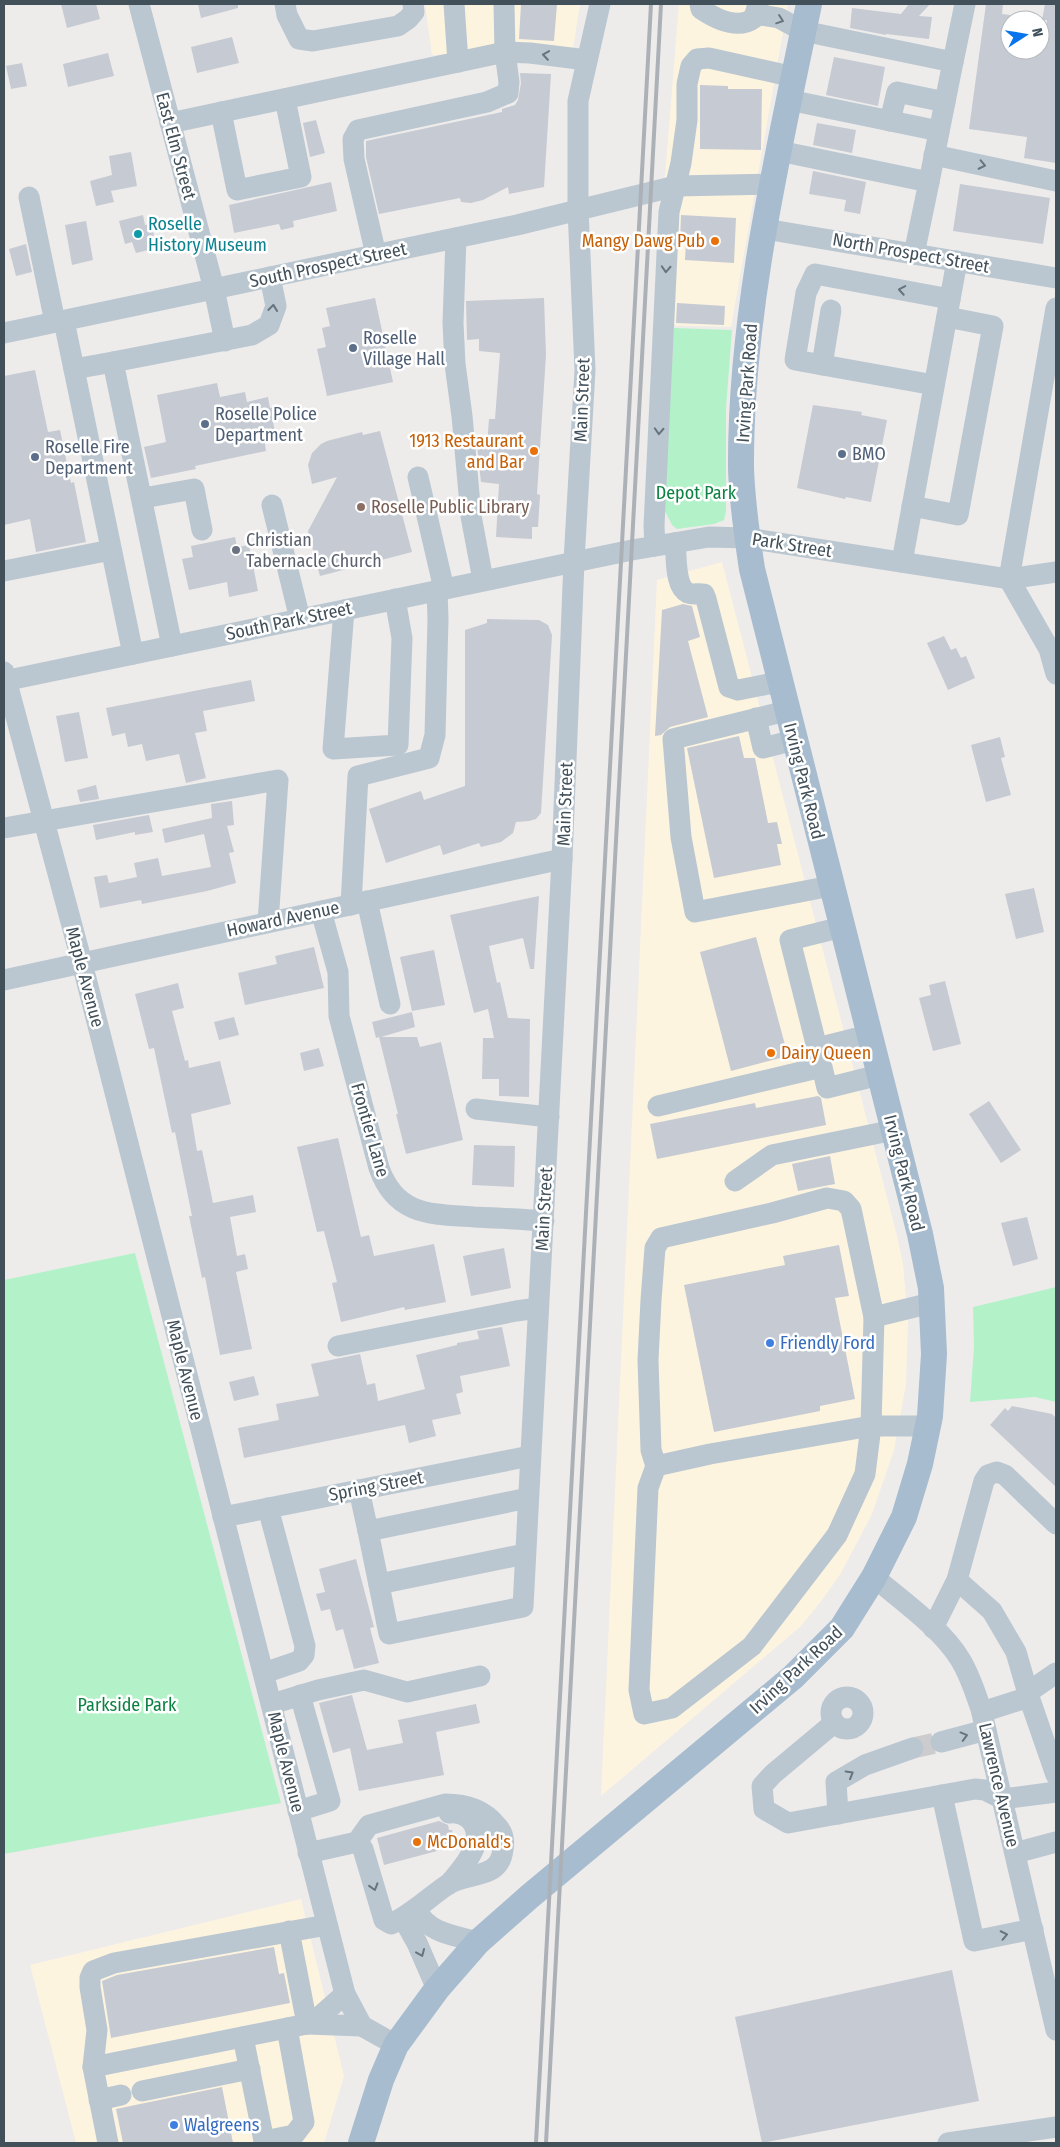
<svg xmlns="http://www.w3.org/2000/svg" width="1060" height="2147" viewBox="0 0 1060 2147" font-family="'Fira Sans Condensed',sans-serif">
<style>
.commercial{fill:#fdf4e0}
.green{fill:#b3f2c9}
.building{fill:#c6cad2}
.lines{fill:none;stroke-linecap:round;stroke-linejoin:round}
.minor-tunnel{stroke:#ccccce;stroke-width:21;stroke-dasharray:21 11;stroke-linecap:butt}
.minor{stroke:#bac7d0;stroke-width:21}
.major{stroke:#a7bcce;stroke-width:26}
.rail{stroke:#acb1b7;stroke-width:4}
.oneway{stroke:#66747d}
.culture-dot{fill:#0f9aa8;stroke:#fff;stroke-width:2}
.food-dot{fill:#e8710a;stroke:#fff;stroke-width:2}
.service-dot{fill:#5c6f8a;stroke:#fff;stroke-width:2}
.education-dot{fill:#8d6e63;stroke:#fff;stroke-width:2}
.worship-dot{fill:#6b7280;stroke:#fff;stroke-width:2}
.shop-dot{fill:#3f7fe0;stroke:#fff;stroke-width:2}
.labels{text-anchor:middle;stroke-width:5;stroke-linejoin:round;paint-order:stroke}
.street-label{font-size:18px;fill:#42505a;stroke:#fff}
.culture-label{font-size:18px;fill:#0d838f;stroke:#fff;text-anchor:start}
.food-label{font-size:18px;fill:#c56008;stroke:#fff;text-anchor:end}
.service-label{font-size:18px;fill:#4e5e75;stroke:#fff;text-anchor:start}
.park-label{font-size:18px;fill:#0d8142;stroke:#fff}
.education-label{font-size:18px;fill:#785e54;stroke:#fff;text-anchor:start}
.worship-label{font-size:18px;fill:#5b616d;stroke:#fff;text-anchor:start}
.shop-label{font-size:18px;fill:#366cbe;stroke:#fff;text-anchor:start}
</style>
<rect width="100%" height="100%" fill="#eeebeb"/>
<g class="commercial">
<polygon points="425,4 580,4 573,49 432,55"/>
<polygon points="679,4 788,4 731,327 653,325"/>
<polygon points="722,562 897,1236 903,1264 908,1322 906,1384 894,1450 872,1514 841,1573 822,1600 801,1626 601,1796 657,580"/>
<polygon points="301,1899 344,2076 324,2143 76,2143 30,1965"/>
</g>
<g class="green">
<polygon points="674,328 732,330 726,408 726,511 724,520 714,524 677,529 672,525 664,509"/>
<polygon points="135,1253 281,1803 4,1854 4,1280"/>
<polygon points="1056,1287 1056,1402 1035,1397 970,1402 974,1347 973,1307"/>
</g>
<g class="building">
<polygon points="61,4 96,4 100,19 67,28"/>
<polygon points="198,4 238,4 238,8 201,18"/>
<polygon points="521,4 557,4 554,41 519,39"/>
<polygon points="909,4 930,4 919,16 932,17 929,39 886,34 886,35 850,28 852,8 901,14"/>
<polygon points="986,4 1003,4 1002,14 1010,15 1010,50 1043,50 1047,20 1042,20 1045,4 1056,4 1056,163 1024,158 1027,137 969,129"/>
<polygon points="232,37 239,63 197,73 191,47"/>
<polygon points="108,53 114,76 68,87 63,64"/>
<polygon points="834,57 885,67 878,106 826,95"/>
<polygon points="22,63 27,86 11,89 6,66"/>
<polygon points="520,73 551,74 544,187 509,194 508,187 483,200 471,203 461,202 460,198 379,214 366,157 366,141 502,112 502,109 515,105 518,100 521,83"/>
<polygon points="700,85 728,86 728,89 762,89 761,150 700,149"/>
<polygon points="316,120 325,153 310,157 303,123"/>
<polygon points="817,123 856,130 852,153 813,145"/>
<polygon points="131,152 137,186 111,191 114,202 96,206 90,181 112,175 109,156"/>
<polygon points="813,171 866,182 860,214 844,211 846,200 809,194"/>
<polygon points="331,182 337,211 293,221 294,227 281,230 279,224 234,233 229,205"/>
<polygon points="960,184 1050,198 1043,244 953,231"/>
<polygon points="143,215 145,225 151,224 157,248 136,253 132,242 125,244 119,221"/>
<polygon points="681,215 736,218 734,263 685,260 686,242 680,241"/>
<polygon points="86,221 93,260 72,265 65,225"/>
<polygon points="26,244 32,272 16,276 9,249"/>
<polygon points="375,298 393,382 327,396 317,349 326,347 322,328 330,326 326,308"/>
<polygon points="544,298 546,355 537,494 540,495 538,527 532,527 532,539 496,537 499,484 481,482 477,445 487,445 489,419 495,419 500,353 479,351 479,339 467,340 466,301"/>
<polygon points="677,303 725,306 724,325 676,323"/>
<polygon points="35,370 48,432 60,430 71,483 74,482 86,542 36,552 30,519 4,525 4,376"/>
<polygon points="217,383 220,397 245,392 247,402 268,397 270,408 276,407 279,421 273,422 276,436 264,438 266,451 195,466 196,469 151,478 144,447 166,442 157,395"/>
<polygon points="813,405 862,412 861,415 887,420 871,502 846,497 845,499 797,488"/>
<polygon points="380,431 412,552 320,576 308,531 337,477 312,484 308,465 312,453 321,444 327,441 362,432 363,435"/>
<polygon points="235,537 237,547 249,545 258,591 229,597 227,582 189,590 182,559 193,557 191,546"/>
<polygon points="683,604 692,606 700,637 688,641 708,717 670,727 661,735 655,736 662,610"/>
<polygon points="487,619 539,620 548,625 552,635 541,813 536,819 529,821 516,822 513,833 501,842 481,847 479,843 443,855 440,845 386,863 369,809 421,791 424,800 465,786 465,630 487,623"/>
<polygon points="944,636 951,650 956,648 961,658 966,656 975,678 948,690 927,643"/>
<polygon points="251,680 255,701 203,711 207,731 195,733 206,778 186,783 179,754 146,761 142,744 128,747 125,733 112,736 106,708"/>
<polygon points="79,712 88,758 65,762 56,716"/>
<polygon points="739,736 744,758 755,758 768,823 777,822 782,844 777,844 781,865 714,878 687,748"/>
<polygon points="1000,737 1005,757 1001,758 1011,795 986,802 971,745"/>
<polygon points="96,785 99,799 80,802 77,790"/>
<polygon points="232,801 234,825 227,826 234,852 229,853 236,883 207,891 142,904 141,900 100,908 94,877 107,875 109,883 137,877 134,863 158,858 162,876 211,867 204,834 165,843 162,829 212,818 211,804"/>
<polygon points="149,815 153,832 135,835 135,832 96,840 93,825"/>
<polygon points="1034,888 1044,932 1016,939 1005,894"/>
<polygon points="539,896 534,969 530,969 523,938 489,946 497,983 500,982 508,1018 530,1019 529,1097 499,1096 499,1079 482,1079 483,1038 494,1038 488,1009 474,1013 450,915"/>
<polygon points="756,937 788,1056 731,1071 700,952"/>
<polygon points="314,947 324,988 245,1005 238,973 277,964 275,956"/>
<polygon points="434,950 445,1005 412,1011 400,957"/>
<polygon points="945,981 961,1044 933,1051 919,998 931,995 929,985"/>
<polygon points="178,983 184,1008 172,1011 185,1061 188,1060 189,1068 220,1061 231,1104 191,1114 197,1151 202,1150 213,1203 253,1195 256,1212 230,1217 237,1256 245,1254 248,1269 236,1272 252,1349 220,1355 205,1277 202,1278 189,1216 192,1216 175,1132 172,1133 154,1048 149,1049 135,994"/>
<polygon points="412,1012 415,1027 381,1037 417,1037 420,1047 441,1042 463,1140 406,1154 396,1114 398,1114 379,1037 376,1038 372,1022"/>
<polygon points="234,1017 239,1035 219,1040 214,1022"/>
<polygon points="319,1048 324,1066 304,1071 300,1053"/>
<polygon points="818,1096 821,1098 826,1125 657,1159 650,1124 755,1103 756,1108"/>
<polygon points="989,1101 1021,1150 1001,1163 969,1114"/>
<polygon points="338,1138 361,1237 369,1235 374,1256 434,1244 446,1302 405,1310 404,1307 341,1322 332,1283 337,1282 324,1231 317,1232 297,1147"/>
<polygon points="474,1145 515,1146 514,1187 472,1185"/>
<polygon points="830,1156 835,1184 798,1191 792,1164"/>
<polygon points="1027,1217 1038,1259 1013,1266 1001,1223"/>
<polygon points="839,1245 849,1296 835,1298 855,1399 820,1406 820,1411 714,1432 684,1285 785,1265 783,1256"/>
<polygon points="504,1248 511,1288 471,1296 463,1256"/>
<polygon points="502,1327 510,1366 460,1376 463,1392 456,1394 461,1414 432,1420 436,1436 409,1443 405,1425 244,1458 238,1428 279,1420 276,1404 319,1396 311,1364 360,1354 367,1385 375,1383 378,1401 425,1389 416,1355 457,1345 457,1343 479,1339 477,1331"/>
<polygon points="254,1376 259,1395 234,1401 229,1382"/>
<polygon points="1012,1406 1052,1414 1056,1418 1056,1487 990,1425 1005,1408 1008,1411"/>
<polygon points="356,1559 374,1627 370,1628 379,1663 354,1669 343,1629 336,1631 330,1609 321,1611 316,1594 325,1592 319,1569"/>
<polygon points="352,1695 367,1750 403,1743 398,1720 476,1704 480,1723 436,1732 444,1775 359,1791 350,1748 333,1753 319,1703"/>
<polygon points="439,1821 448,1825 449,1830 452,1830 456,1846 384,1865 377,1838"/>
<polygon points="274,1947 279,1974 284,1973 290,2003 111,2038 102,1981 117,1975"/>
<polygon points="952,1970 979,2101 762,2143 735,2017"/>
<polygon points="222,2087 233,2143 123,2143 116,2109"/>
</g>
<g class="lines">
<polyline class="minor-tunnel" points="913,1748 941,1742"/>
<g class="minor">
<polyline points="139,4 214,289 225,341"/>
<polyline points="285,4 287,15 299,39 313,41 398,26 408,19 414,12 413,4"/>
<polyline points="454,4 458,62"/>
<path d="M700,4L701,9C716,19 738,30 754,18L758,4"/>
<polyline points="755,14 779,18 803,31 953,62 929,182 779,151"/>
<polyline points="953,62 965,4"/>
<polyline points="789,100 939,131"/>
<polyline points="221,112 237,190 301,177 285,99"/>
<polyline points="890,121 897,92 945,102"/>
<polyline points="170,123 505,52 530,53 587,60"/>
<polyline points="934,155 1056,181"/>
<polyline points="29,197 55,322"/>
<polyline points="765,229 1056,278"/>
<polyline points="456,238 453,323 455,364 462,416 471,516 483,580"/>
<polyline points="914,254 929,182"/>
<polyline points="376,255 354,159 353,139 358,130 487,102 508,93 509,82 505,52 504,4"/>
<polyline points="64,321 133,654"/>
<polyline points="4,333 517,225 676,186 772,184"/>
<polyline points="822,365 831,310"/>
<polyline points="74,369 113,362"/>
<polyline points="934,385 795,360 806,293 815,274 950,299"/>
<polyline points="418,477 444,589"/>
<polyline points="143,498 194,489 202,530"/>
<polyline points="272,505 300,619"/>
<polyline points="912,506 958,515 993,326 947,317"/>
<path d="M675,543C677,556 674,586 688,593C693,595 698,593 704,594L706,599L729,687L738,690L779,682"/>
<polyline points="655,546 654,526 669,212 681,163 687,120 687,84 691,66 697,59 709,58 794,77"/>
<polyline points="902,562 957,261"/>
<polyline points="4,571 111,550"/>
<polyline points="1009,579 1056,308"/>
<polyline points="1009,579 1049,649 1056,674"/>
<polyline points="344,610 333,749 398,745 402,638 395,599"/>
<polyline points="172,646 113,362 252,335 269,325 276,306 270,277"/>
<polyline points="4,672 82,963 345,1994 362,2026 396,2045"/>
<polyline points="4,681 632,550 709,537 747,538 1009,579 1056,572"/>
<polyline points="786,711 673,739 681,837 695,912 831,886"/>
<polyline points="756,718 763,748 794,740"/>
<polyline points="4,828 278,780 268,922"/>
<polyline points="367,901 390,1004"/>
<polyline points="351,905 358,776 429,758 435,735 438,619 437,590"/>
<path d="M321,911L338,972L339,1016L379,1168C396,1216 431,1214 474,1217C497,1218 520,1219 544,1221"/>
<polyline points="4,980 562,859"/>
<polyline points="817,1048 790,940 842,927"/>
<polyline points="821,1061 817,1048 869,1035"/>
<polyline points="658,1106 822,1067 827,1088 879,1075"/>
<polyline points="476,1109 549,1117"/>
<polyline points="735,1181 772,1155 894,1130"/>
<polyline points="338,1346 516,1311 538,1308"/>
<polyline points="928,1426 871,1426 710,1454 656,1466 648,1488 639,1690 644,1714 672,1708 752,1646 837,1535 865,1474 871,1426 874,1317 931,1303"/>
<polyline points="656,1466 651,1450 648,1360 651,1300 655,1248 661,1238 772,1213 827,1198 844,1201 851,1209 874,1317"/>
<polyline points="359,1490 368,1531"/>
<polyline points="528,1498 368,1531 389,1634 523,1607 562,859 574,561 585,370 578,209 578,101 600,4"/>
<polyline points="223,1517 530,1456"/>
<path d="M874,1577C902,1601 941,1628 960,1659C970,1675 975,1692 981,1709L1056,2030"/>
<polyline points="957,1580 992,1611 1016,1652 1029,1697"/>
<polyline points="379,1584 525,1554"/>
<polyline points="933,1628 957,1580 984,1481 988,1475 997,1472 1005,1475 1056,1524"/>
<polyline points="264,1673 299,1661 304,1655 305,1646 268,1508"/>
<polyline points="1027,1693 1056,1673"/>
<circle cx="847" cy="1713" r="16"/>
<polyline points="272,1704 318,1690 364,1680 407,1692 480,1676"/>
<polyline points="982,1712 1029,1697 1056,1775"/>
<polyline points="834,1723 773,1774 762,1786 764,1809 788,1823 975,1789 985,1790 1003,1799 1056,1792"/>
<polyline points="941,1742 986,1730"/>
<polyline points="942,1795 974,1941 1033,1929"/>
<polyline points="298,1811 330,1801 300,1695"/>
<polyline points="838,1814 836,1782 865,1765 913,1748"/>
<path d="M308,1853L357,1842L369,1825L445,1804C465,1804 484,1810 496,1825C503,1832 505,1839 503,1849C500,1881 468,1871 447,1885C428,1898 412,1914 391,1924L384,1920L363,1849L357,1842"/>
<polyline points="1015,1853 1056,1842"/>
<path d="M449,1884C462,1869 491,1837 468,1818C462,1813 456,1812 449,1813"/>
<path d="M416,1910C430,1934 453,1935 478,1942"/>
<polyline points="403,1918 417,1943 437,1989"/>
<polyline points="307,2024 362,2026"/>
<polyline points="307,2024 319,2017 345,1994"/>
<polyline points="243,2037 264,2141"/>
<polyline points="93,2067 307,2024 289,1931"/>
<polyline points="142,2091 250,2069"/>
<polyline points="99,2100 121,2095"/>
<polyline points="108,2143 93,2067 97,2030 90,1987 90,1978 93,1971 114,1963 327,1925"/>
<polyline points="264,2143 264,2141 294,2135 304,2122 287,2028"/>
<polyline points="948,2143 1056,2127"/>
</g>
<path class="major" d="M361,2143L381,2080L396,2045L437,1989L478,1942L529,1897L793,1677L842,1628L874,1577L904,1517L920,1464L930,1416L934,1354L931,1288L920,1234L752,569C747,536 742,501 741,468C740,314 778,154 809,4"/>
<g class="rail">
<polyline points="536,2143 651,4"/>
<polyline points="546,2143 661,4"/>
</g>
</g>
<defs><path id="oneway-chevron" d="M-2-3.5L2.5 0L-2 3.5" fill="none" stroke-width="1.6" stroke-linecap="round" stroke-linejoin="round" transform="scale(1.25)"/></defs>
<g class="oneway">
<use href="#oneway-chevron" transform="translate(780 20) rotate(19)"/>
<use href="#oneway-chevron" transform="translate(546 55) rotate(-172)"/>
<use href="#oneway-chevron" transform="translate(982 165) rotate(12)"/>
<use href="#oneway-chevron" transform="translate(666 269) rotate(93)"/>
<use href="#oneway-chevron" transform="translate(902 290) rotate(-170)"/>
<use href="#oneway-chevron" transform="translate(273 308) rotate(-84)"/>
<use href="#oneway-chevron" transform="translate(659 431) rotate(93)"/>
<use href="#oneway-chevron" transform="translate(964 1736) rotate(-15)"/>
<use href="#oneway-chevron" transform="translate(850 1774) rotate(-30)"/>
<use href="#oneway-chevron" transform="translate(374 1887) rotate(73)"/>
<use href="#oneway-chevron" transform="translate(1004 1935) rotate(-12)"/>
<use href="#oneway-chevron" transform="translate(421 1953) rotate(67)"/>
</g>
<circle class="culture-dot" cx="138" cy="234" r="5"/>
<g class="food-dot">
<circle cx="715" cy="241" r="5"/>
<circle cx="534" cy="451" r="5"/>
<circle cx="771" cy="1053" r="5"/>
<circle cx="417" cy="1842" r="5"/>
</g>
<g class="service-dot">
<circle cx="353" cy="348" r="5"/>
<circle cx="205" cy="424" r="5"/>
<circle cx="842" cy="454" r="5"/>
<circle cx="35" cy="457" r="5"/>
</g>
<circle class="education-dot" cx="361" cy="507" r="5"/>
<circle class="worship-dot" cx="236" cy="550" r="5"/>
<g class="shop-dot">
<circle cx="770" cy="1343" r="5"/>
<circle cx="174" cy="2125" r="5"/>
</g>
<g class="labels">
<g class="street-label">
<text transform="translate(176 146) rotate(75)" y="6">East Elm Street</text>
<text transform="translate(911 253) rotate(10)" y="6">North Prospect Street</text>
<text transform="translate(328 265) rotate(-12)" y="6">South Prospect Street</text>
<text transform="translate(747 383) rotate(-86)" y="6">Irving Park Road</text>
<text transform="translate(582 400) rotate(-88)" y="6">Main Street</text>
<text transform="translate(792 545) rotate(9)" y="6">Park Street</text>
<text transform="translate(289 621) rotate(-12)" y="6">South Park Street</text>
<text transform="translate(804 781) rotate(76)" y="6">Irving Park Road</text>
<text transform="translate(565 804) rotate(-88)" y="6">Main Street</text>
<text transform="translate(283 919) rotate(-12)" y="6">Howard Avenue</text>
<text transform="translate(85 977) rotate(75)" y="6">Maple Avenue</text>
<text transform="translate(370 1130) rotate(74)" y="6">Frontier Lane</text>
<text transform="translate(904 1173) rotate(76)" y="6">Irving Park Road</text>
<text transform="translate(544 1209) rotate(-87)" y="6">Main Street</text>
<text transform="translate(185 1370) rotate(76)" y="6">Maple Avenue</text>
<text transform="translate(376 1486) rotate(-11)" y="6">Spring Street</text>
<text transform="translate(796 1670) rotate(-43)" y="6">Irving Park Road</text>
<text transform="translate(286 1762) rotate(76)" y="6">Maple Avenue</text>
<text transform="translate(999 1785) rotate(77)" y="6">Lawrence Avenue</text>
</g>
<g class="culture-label">
<text x="148" y="230">Roselle<tspan x="148" dy="21">History Museum</tspan></text>
</g>
<g class="food-label">
<text x="705" y="247">Mangy Dawg Pub</text>
<text x="524" y="447">1913 Restaurant<tspan x="524" dy="21">and Bar</tspan></text>
<text x="781" y="1059" text-anchor="start">Dairy Queen</text>
<text x="427" y="1848" text-anchor="start">McDonald's</text>
</g>
<g class="service-label">
<text x="363" y="344">Roselle<tspan x="363" dy="21">Village Hall</tspan></text>
<text x="215" y="420">Roselle Police<tspan x="215" dy="21">Department</tspan></text>
<text x="45" y="453">Roselle Fire<tspan x="45" dy="21">Department</tspan></text>
<text x="852" y="460">BMO</text>
</g>
<g class="park-label">
<text x="696" y="499">Depot Park</text>
<text x="127" y="1711">Parkside Park</text>
</g>
<g class="education-label">
<text x="371" y="513">Roselle Public Library</text>
</g>
<g class="worship-label">
<text x="246" y="546">Christian<tspan x="246" dy="21">Tabernacle Church</tspan></text>
</g>
<g class="shop-label">
<text x="780" y="1349">Friendly Ford</text>
<text x="184" y="2131">Walgreens</text>
</g>
</g>
<rect width="1060" height="2147" fill="none" stroke="#42505a" stroke-width="10"/>
<g transform="translate(1025 35) rotate(78)"><circle r="24" fill="#ffffff" stroke="#b3b9bd"/>
<path d="M0-4L9 19L0 12L-9 19Z" fill="#0774ec"/>
<text y="-8" font-size="14" font-weight="bold" text-anchor="middle" fill="#42505a">N</text>
</g>
</svg>
